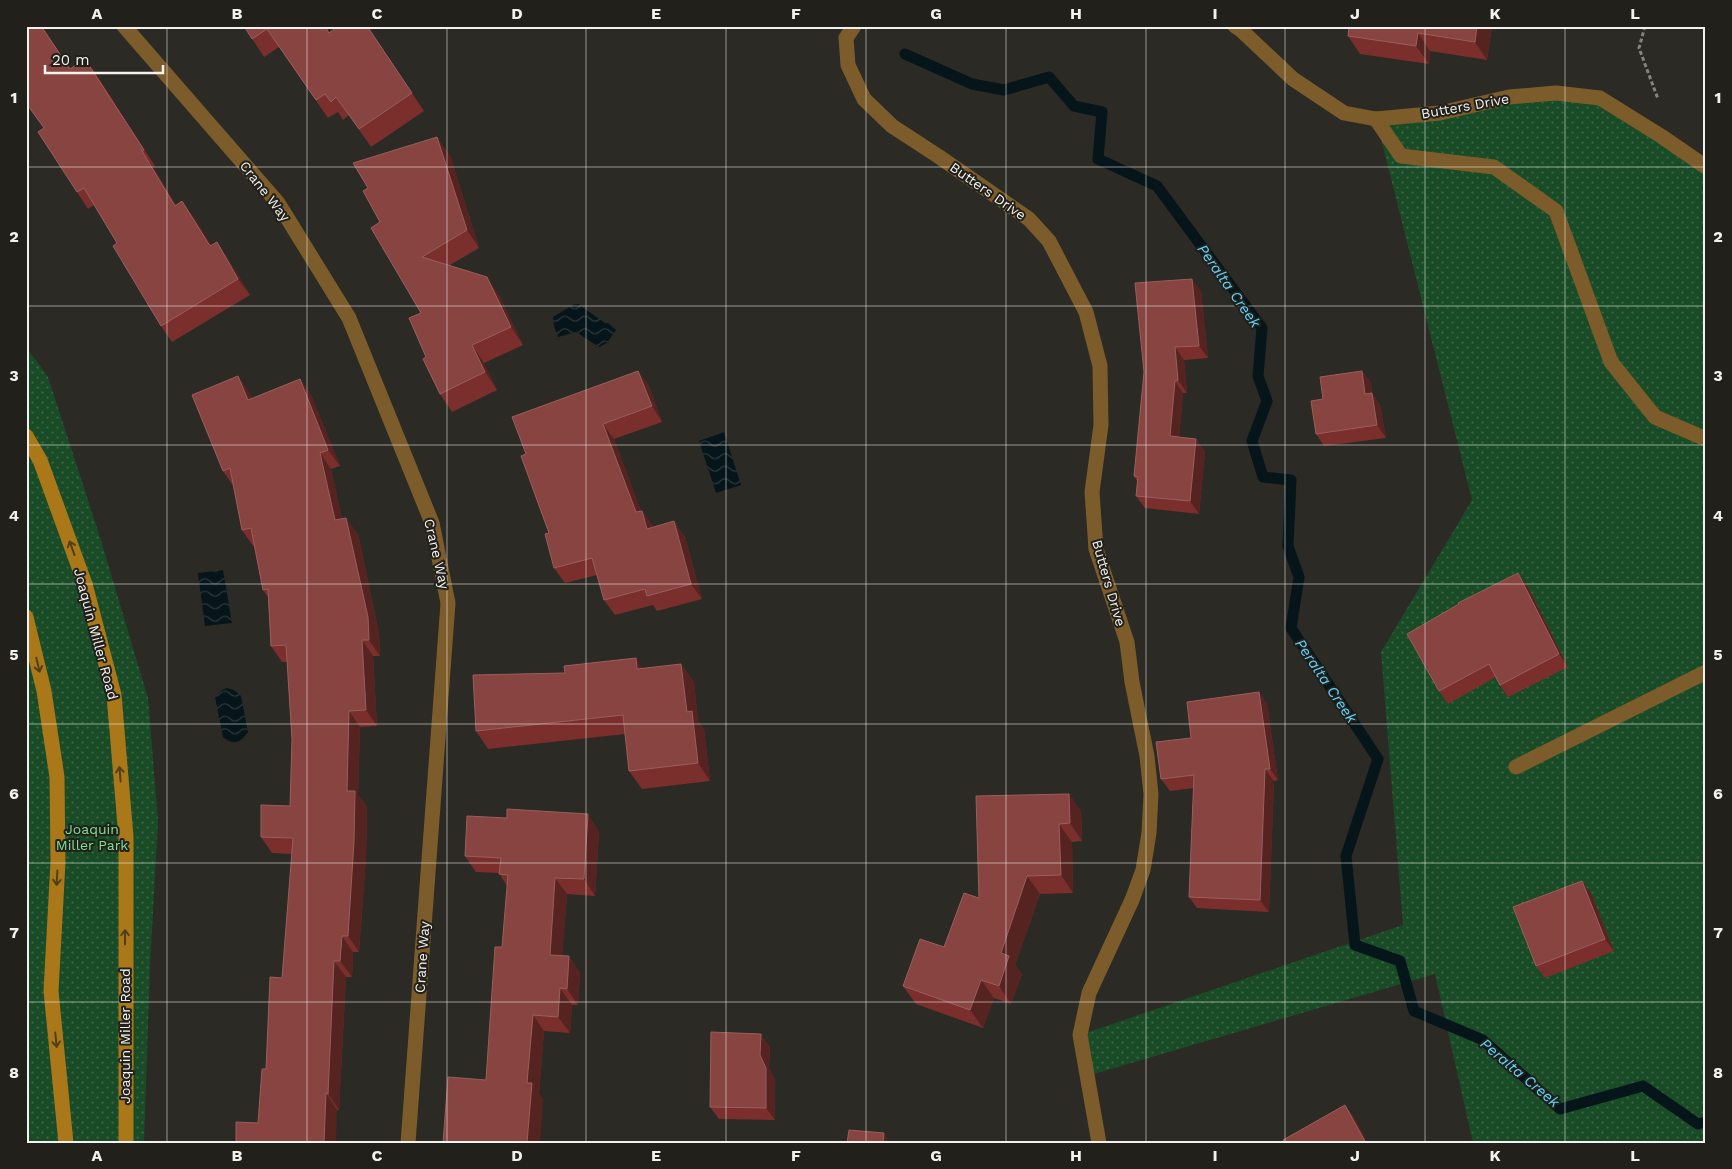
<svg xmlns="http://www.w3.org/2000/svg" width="1732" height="1169" viewBox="0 0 1732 1169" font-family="'Work Sans',sans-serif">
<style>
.park{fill:url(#park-dots)}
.water{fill:url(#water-waves)}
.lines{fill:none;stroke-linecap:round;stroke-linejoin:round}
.stream{stroke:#06151a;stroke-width:11}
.path{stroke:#85847f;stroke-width:3;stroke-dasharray:4 2.5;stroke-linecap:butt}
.lane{stroke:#7c5c2a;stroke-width:15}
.street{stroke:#7c5c2a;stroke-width:15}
.secondary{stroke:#aa7819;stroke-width:15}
.wall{fill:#7b2f2c}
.shaded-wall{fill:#562420}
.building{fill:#884441;stroke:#995f5c}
.oneway{stroke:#513f1a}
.grid{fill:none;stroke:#f3f2ef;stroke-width:1;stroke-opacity:0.55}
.labels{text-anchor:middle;stroke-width:4;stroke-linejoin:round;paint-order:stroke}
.street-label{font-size:14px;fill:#f3f2ef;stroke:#21201b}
.park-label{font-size:14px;fill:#7de191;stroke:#21201b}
.water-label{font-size:15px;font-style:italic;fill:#62d3fa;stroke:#21201b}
.neatline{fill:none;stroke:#f3f2ef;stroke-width:2}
.grid-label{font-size:16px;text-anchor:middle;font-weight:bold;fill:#f3f2ef}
</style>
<defs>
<pattern id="park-dots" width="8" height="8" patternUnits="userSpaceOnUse" patternTransform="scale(1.25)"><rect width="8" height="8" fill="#194c26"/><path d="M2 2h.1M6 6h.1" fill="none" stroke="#3b6646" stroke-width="1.8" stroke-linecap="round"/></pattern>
<pattern id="water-waves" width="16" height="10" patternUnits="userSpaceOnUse" patternTransform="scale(1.25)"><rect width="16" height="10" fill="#06151a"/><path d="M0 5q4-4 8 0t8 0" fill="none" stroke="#2b383c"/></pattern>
</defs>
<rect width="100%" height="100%" fill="#2b2a24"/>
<g class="park">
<polygon points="1509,97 1600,98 1706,167 1706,1143 1473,1143 1435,974 1087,1076 1080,1035 1403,925 1381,652 1472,500 1376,119"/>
<polygon points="26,347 48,377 99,534 148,698 158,821 150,965 144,1143 26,1143"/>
</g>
<g class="water">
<polygon points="578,304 605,323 608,323 616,330 607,343 599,347 576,332 558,337 554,326 553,317 573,305"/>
<polygon points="724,432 741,485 716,493 699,441"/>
<polygon points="223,570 232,623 205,626 198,573"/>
<path d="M227,688L234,690L241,696L248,732C240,743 234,746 223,737L215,697L222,690Z"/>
</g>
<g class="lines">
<polyline class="stream" points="905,54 972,84 1004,90 1049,77 1074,106 1102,112 1098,159 1157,186 1262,328 1258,376 1267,401 1252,441 1263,477 1291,480 1288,546 1299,577 1291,628 1378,759 1346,856 1355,945 1400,961 1414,1011 1483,1040 1560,1109 1643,1086 1698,1124 1706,1122"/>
<polyline class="path" points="1645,26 1639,48 1658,99"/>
<g class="lane">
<polyline points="1376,119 1401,156 1494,167 1556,211 1611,362 1655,417 1706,439"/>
<polyline points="1516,767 1706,672"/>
</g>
<g class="street">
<polyline points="124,26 278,203 349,318 432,523 448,603 408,1143"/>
<polyline points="854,26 846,38 848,65 864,99 892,126 938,156 1029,219 1049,241 1086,312 1100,366 1101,425 1092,492 1096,549 1127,642 1132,682 1147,756 1151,794 1149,833 1143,870 1132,900 1089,993 1080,1035 1099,1143"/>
<polyline points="1235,26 1241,30 1293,79 1344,113 1376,119 1440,113 1509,97 1556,93 1600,98 1661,136 1706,167"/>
</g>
<g class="secondary">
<polyline points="26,436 40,460 85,584 114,695 126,837 126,1143"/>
<polyline points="26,617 44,691 57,777 58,862 51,991 66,1143"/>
</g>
</g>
<g class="wall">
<polygon points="42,26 70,69 85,59 97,75 155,166 153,167 176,205 194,217 211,246 217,242 228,259 250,295 172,342 161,326 117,243 94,205 88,209 77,192 44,128"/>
<polygon points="244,26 330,32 367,26 424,111 371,147 349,115 343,120 338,112 328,118 279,47 264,57"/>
<polygon points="1492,26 1487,60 1430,51 1429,64 1360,54 1348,36"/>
<polygon points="450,155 479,248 450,265 499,295 523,345 484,363 497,390 452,412 440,394 426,357 421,313 380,222"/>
<polygon points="1201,291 1208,358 1184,360 1187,393 1183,393 1179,437 1205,451 1199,514 1145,508 1136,496 1137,481 1134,476 1144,372"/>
<polygon points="638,371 649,386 662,422 614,439 641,511 642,511 653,527 685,537 702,599 657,611 653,605 615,615 604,600 597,575 565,583 554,568 549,533 526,454"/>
<polygon points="1362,371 1371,383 1372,393 1380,405 1386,438 1324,446 1316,434 1323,399"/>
<polygon points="300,379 311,395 340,466 331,469 342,519 358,534 379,633 380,656 373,656 377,726 360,727 358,795 367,807 366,857 359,952 353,952 352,977 346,977 339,1110 258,1123 266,1069 282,978 292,854 272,853 261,837 290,806 292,739 287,662 282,662 271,646 268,597 263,590 254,546 253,546 242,530 234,487 223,471 249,392 252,399"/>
<polygon points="1527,585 1568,667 1508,697 1500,685 1496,677 1448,704 1439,691"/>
<polygon points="681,664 694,682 698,721 704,729 710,781 642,789 629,771 625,734 488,749 476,731 565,673 643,669"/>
<polygon points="1259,692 1267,704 1278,780 1274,781 1269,912 1197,908 1189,897 1194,788 1170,791 1161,779 1191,738"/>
<polygon points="1069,794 1081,812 1082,841 1072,842 1073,893 1040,894 1015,965 1022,974 1011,1004 994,998 983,1028 916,1004 903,986 944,947 979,898"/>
<polygon points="599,831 595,896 567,894 562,956 569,956 580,973 578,1005 572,1005 570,1033 544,1031 539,1094 543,1100 486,1080 502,947 507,886 499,873 476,872 465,856"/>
<polygon points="1591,893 1614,951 1545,978 1536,966"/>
<polygon points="770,1047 769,1068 775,1081 775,1120 719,1119 710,1107"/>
</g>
<g class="shaded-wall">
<polygon points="1477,26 1492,26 1487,60 1475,42"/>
<polygon points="1418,33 1430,51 1429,64 1416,46"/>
<polygon points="85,59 97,75 155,166 144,150"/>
<polygon points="437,137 450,155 479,248 467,230"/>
<polygon points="142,151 153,167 186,222 175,206"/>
<polygon points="182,201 194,217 222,262 210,246"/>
<polygon points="217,242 228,259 250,295 238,279"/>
<polygon points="487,277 499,295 523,345 511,327"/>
<polygon points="1192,279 1201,291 1208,358 1199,346"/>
<polygon points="472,345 484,363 497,390 485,372"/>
<polygon points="1175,347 1184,360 1187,393 1178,380"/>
<polygon points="638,371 649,386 662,422 652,406"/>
<polygon points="1362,371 1371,383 1372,393 1380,405 1386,438 1377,425 1365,394"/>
<polygon points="238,376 249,392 259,416 248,400"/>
<polygon points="300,379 311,395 340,466 328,450"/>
<polygon points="1175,381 1183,393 1178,448 1170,436"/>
<polygon points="603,424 614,439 646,524 642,511 653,526 657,544 636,512"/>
<polygon points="1196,439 1205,451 1199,514 1190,501"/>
<polygon points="320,453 331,469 346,536 335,520"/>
<polygon points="346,518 358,534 379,633 380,656 369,640"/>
<polygon points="674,521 685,537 702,599 691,584"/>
<polygon points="1518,573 1527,585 1568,667 1559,654"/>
<polygon points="362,640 373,656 377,726 366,710"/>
<polygon points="636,658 648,676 637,669"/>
<polygon points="681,664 694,682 698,721 704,729 710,781 698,763 687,712"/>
<polygon points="1259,692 1267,704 1278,780 1270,769"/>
<polygon points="349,711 360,727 358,795 367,807 366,857 359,952 348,936 347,791"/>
<polygon points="1265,769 1274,781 1269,912 1260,900"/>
<polygon points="1069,794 1081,812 1082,841 1070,823"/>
<polygon points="588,814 599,831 595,896 584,879"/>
<polygon points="1059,824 1072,842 1073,893 1061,875"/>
<polygon points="1027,876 1040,894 1015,965 1022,974 1011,1004 999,986 1001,953"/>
<polygon points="555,878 567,894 561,972 550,955"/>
<polygon points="1582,881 1591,893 1614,951 1605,939"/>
<polygon points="342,936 353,952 352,977 340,961"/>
<polygon points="569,956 580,973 578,1005 567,989"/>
<polygon points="334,961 346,977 339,1110 328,1094"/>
<polygon points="981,980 994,998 983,1028 970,1010"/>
<polygon points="560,988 572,1005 570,1033 558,1017"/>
<polygon points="533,1015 544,1031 539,1094 543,1100 540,1143 527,1143 527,1083"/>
<polygon points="761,1034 770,1047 769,1068 775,1081 775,1120 766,1108 760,1055"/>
<polygon points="326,1093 337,1110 336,1143 324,1143"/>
<polygon points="1345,1105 1354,1117 1368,1143 1366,1143"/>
<polygon points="884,1133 890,1143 883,1143"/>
</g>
<g class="building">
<polygon points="26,26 41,26 70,69 85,59 144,150 142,151 175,206 182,201 210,246 217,242 238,279 161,326 113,246 117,243 84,188 77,192 38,132 44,128 26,103"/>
<polygon points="244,26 325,26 329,33 338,26 367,26 412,93 359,129 336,97 331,102 325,94 316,100 267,29 252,39"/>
<polygon points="1349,26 1477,26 1475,42 1418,33 1416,46 1348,36"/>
<polygon points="437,137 467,230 422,257 487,277 511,327 472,345 485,372 440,394 423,359 426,357 409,318 421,313 371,228 380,222 363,191 368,188 353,163"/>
<polygon points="1192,279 1199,346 1175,347 1178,380 1175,381 1170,436 1196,439 1190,501 1136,496 1138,477 1134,476 1144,372 1135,283"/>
<polygon points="638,371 652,406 603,424 636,512 642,511 647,529 674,521 691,584 647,596 645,589 604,600 592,558 554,568 545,534 549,533 521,456 526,454 512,417"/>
<polygon points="1362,371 1365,394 1372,393 1377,425 1316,434 1311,401 1323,399 1320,377"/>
<polygon points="238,376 248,400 300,379 328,450 320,453 335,520 346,518 368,617 369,640 362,640 366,710 349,711 347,791 355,791 354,841 348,936 342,936 340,961 334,961 328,1094 326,1093 324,1143 236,1143 236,1122 258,1123 262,1069 266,1069 270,977 282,978 293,838 261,837 261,805 290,806 292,739 286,645 271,646 268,589 263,590 251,528 242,530 230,468 223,471 192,395"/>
<polygon points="1518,573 1559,654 1500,685 1489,664 1439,691 1407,634 1459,604 1458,603"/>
<polygon points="636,658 637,669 681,664 687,712 692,711 698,763 629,771 623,715 476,731 473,675 565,673 564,666"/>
<polygon points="1259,692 1270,769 1265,769 1260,900 1189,897 1194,775 1161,779 1156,742 1191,738 1187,702"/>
<polygon points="1069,794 1070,823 1059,824 1061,875 1027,876 1001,953 1009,956 999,986 981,980 970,1010 903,986 920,939 944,947 964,893 979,898 976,796"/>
<polygon points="507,809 588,814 584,879 555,878 550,955 569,956 567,989 560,988 558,1017 533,1015 527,1083 532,1083 527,1143 443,1143 448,1077 486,1080 495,947 502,947 508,875 499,874 501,858 465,856 467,816 507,818"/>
<polygon points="1582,881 1605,939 1536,966 1513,907"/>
<polygon points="711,1032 761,1034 760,1055 766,1068 766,1108 710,1107"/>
<polygon points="1345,1105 1366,1143 1285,1143 1283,1140"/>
<polygon points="849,1130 884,1133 883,1143 847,1143"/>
</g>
<defs><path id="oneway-shaft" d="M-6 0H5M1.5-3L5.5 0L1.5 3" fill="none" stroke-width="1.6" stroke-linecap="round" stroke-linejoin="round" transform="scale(1.25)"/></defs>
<g class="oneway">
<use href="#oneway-shaft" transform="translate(72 548) rotate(-110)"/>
<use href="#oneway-shaft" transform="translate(38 665) rotate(77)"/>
<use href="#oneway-shaft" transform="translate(120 774) rotate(-95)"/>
<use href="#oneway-shaft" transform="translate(57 878) rotate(93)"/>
<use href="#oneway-shaft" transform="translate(125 937) rotate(-90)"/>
<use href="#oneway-shaft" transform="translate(56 1040) rotate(84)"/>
</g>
<path class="grid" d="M167,26V1143M307,26V1143M447,26V1143M586,26V1143M726,26V1143M866,26V1143M1006,26V1143M1146,26V1143M1285,26V1143M1425,26V1143M1565,26V1143M26,167H1706M26,306H1706M26,445H1706M26,584H1706M26,724H1706M26,863H1706M26,1002H1706"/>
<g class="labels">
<g class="street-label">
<text transform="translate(1465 106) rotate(-10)" y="5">Butters Drive</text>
<text transform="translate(265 191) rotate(52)" y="5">Crane Way</text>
<text transform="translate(988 191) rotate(35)" y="5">Butters Drive</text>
<text transform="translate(437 554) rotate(77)" y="5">Crane Way</text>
<text transform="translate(1109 583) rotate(74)" y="5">Butters Drive</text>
<text transform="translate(96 634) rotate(75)" y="5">Joaquin Miller Road</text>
<text transform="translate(422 957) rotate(-86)" y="5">Crane Way</text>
<text transform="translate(125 1036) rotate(-90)" y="5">Joaquin Miller Road</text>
</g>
<g class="park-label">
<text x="92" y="834">Joaquin<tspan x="92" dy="16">Miller Park</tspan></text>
</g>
<g class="water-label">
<text transform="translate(1229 286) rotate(55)" y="5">Peralta Creek</text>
<text transform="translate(1326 681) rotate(56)" y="5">Peralta Creek</text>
<text transform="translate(1520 1073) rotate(40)" y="5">Peralta Creek</text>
</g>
</g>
<rect width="1732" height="1169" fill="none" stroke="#21201b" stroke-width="55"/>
<path d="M45 65v8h118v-8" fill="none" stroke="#f3f2ef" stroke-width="2.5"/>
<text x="52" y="65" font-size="15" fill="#f3f2ef" stroke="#21201b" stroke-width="4" paint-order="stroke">20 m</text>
<rect x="28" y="28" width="1676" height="1114" class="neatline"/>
<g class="grid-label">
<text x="97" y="19">A</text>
<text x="237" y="19">B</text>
<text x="377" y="19">C</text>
<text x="517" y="19">D</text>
<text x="656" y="19">E</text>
<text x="796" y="19">F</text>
<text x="936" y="19">G</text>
<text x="1076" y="19">H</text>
<text x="1215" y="19">I</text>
<text x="1355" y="19">J</text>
<text x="1495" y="19">K</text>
<text x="1635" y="19">L</text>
<text x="14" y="103">1</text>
<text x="1718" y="103">1</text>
<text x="14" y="242">2</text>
<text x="1718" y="242">2</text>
<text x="14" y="381">3</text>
<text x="1718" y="381">3</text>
<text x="14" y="521">4</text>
<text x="1718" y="521">4</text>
<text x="14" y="660">5</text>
<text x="1718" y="660">5</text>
<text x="14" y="799">6</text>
<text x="1718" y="799">6</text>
<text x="14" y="938">7</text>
<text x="1718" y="938">7</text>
<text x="14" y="1078">8</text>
<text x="1718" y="1078">8</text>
<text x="97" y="1161">A</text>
<text x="237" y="1161">B</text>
<text x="377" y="1161">C</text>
<text x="517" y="1161">D</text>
<text x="656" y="1161">E</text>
<text x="796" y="1161">F</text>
<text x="936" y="1161">G</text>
<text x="1076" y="1161">H</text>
<text x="1215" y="1161">I</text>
<text x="1355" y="1161">J</text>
<text x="1495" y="1161">K</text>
<text x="1635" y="1161">L</text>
</g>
</svg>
